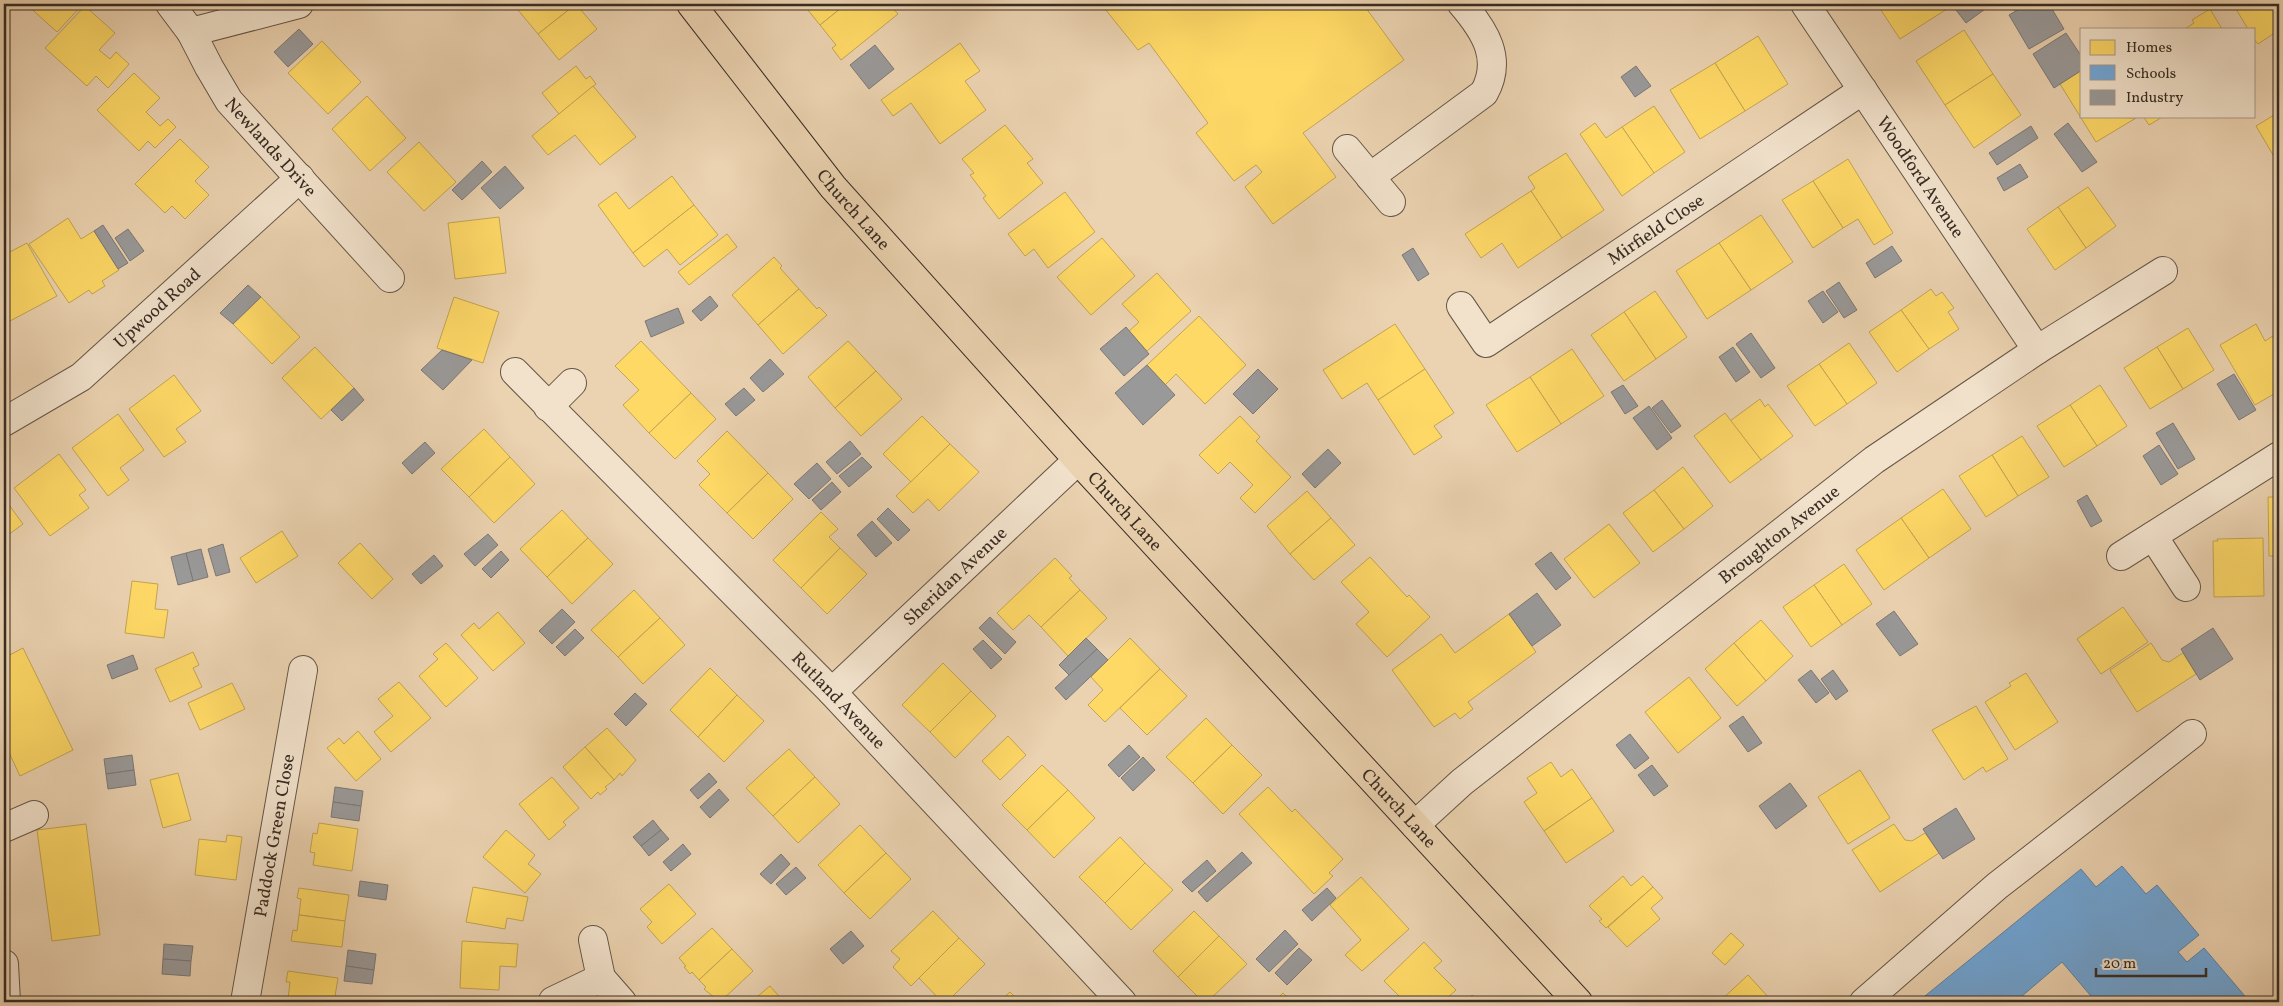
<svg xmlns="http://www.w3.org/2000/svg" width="2283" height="1006" viewBox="0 0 2283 1006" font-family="Vollkorn,serif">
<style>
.homes{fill:#ffd966;stroke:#c3a552}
.schools{fill:#6fa8dc;stroke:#5e83a4}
.industry{fill:#999;stroke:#7c7876}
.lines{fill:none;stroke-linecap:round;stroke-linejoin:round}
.minor-casing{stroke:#645646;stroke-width:30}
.major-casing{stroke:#372c23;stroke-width:30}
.minor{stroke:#f2e2cc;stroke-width:28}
.major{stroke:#ebd2b0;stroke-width:28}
.labels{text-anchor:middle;stroke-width:5;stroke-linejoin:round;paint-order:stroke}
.street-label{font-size:18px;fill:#372c23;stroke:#f2e2cc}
</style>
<rect width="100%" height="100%" fill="#ebd2b0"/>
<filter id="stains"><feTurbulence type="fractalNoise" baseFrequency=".004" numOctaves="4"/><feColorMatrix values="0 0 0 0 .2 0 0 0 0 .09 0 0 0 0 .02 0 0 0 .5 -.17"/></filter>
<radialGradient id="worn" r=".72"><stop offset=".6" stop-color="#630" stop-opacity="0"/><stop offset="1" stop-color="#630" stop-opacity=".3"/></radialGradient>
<g class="homes">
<polygon points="26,4 83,4 57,32"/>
<polygon points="526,4 576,4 538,34 518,10"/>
<polygon points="576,4 597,29 559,60 538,34"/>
<polygon points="803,4 846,4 820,25"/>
<polygon points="846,4 889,4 898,14 841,60 832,48 836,45 820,25"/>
<polygon points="1101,4 1363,4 1404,60 1303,133 1336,177 1273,224 1245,187 1262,172 1256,165 1234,181 1196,133 1208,123 1149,43 1138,50"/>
<polygon points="1877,4 1947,4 1950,7 1900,39"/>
<polygon points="2011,4 2028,4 2015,11"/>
<polygon points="2233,4 2279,4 2279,30 2258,44 2254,39 2254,29 2248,29"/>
<polygon points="85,6 115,33 99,50 110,59 116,52 129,64 108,88 96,76 87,86 45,48"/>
<polygon points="2210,9 2222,29 2185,29 2194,23 2192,20"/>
<polygon points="1964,30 1993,74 1945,105 1916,61"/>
<polygon points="1758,36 1788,84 1745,111 1715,63"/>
<polygon points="322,41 361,82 328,114 288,73"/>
<polygon points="960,43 980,71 965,81 986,110 940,144 911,103 893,116 881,100"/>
<polygon points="1715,63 1745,111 1700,139 1670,90"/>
<polygon points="576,66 586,79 590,76 596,84 559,114 542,93"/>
<polygon points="2082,70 2082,116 2136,118 2096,142 2060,84"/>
<polygon points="134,73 160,98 146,112 160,126 168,119 176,127 155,148 148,141 139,151 97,110"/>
<polygon points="1993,74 2021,115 1974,148 1945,105"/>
<polygon points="593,86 636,137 600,165 575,135 548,155 532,136"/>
<polygon points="367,96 406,138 370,171 332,129"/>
<polygon points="1654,106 1685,152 1654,173 1622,127"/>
<polygon points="2279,112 2279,165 2256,126"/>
<polygon points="2143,116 2164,116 2149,125"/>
<polygon points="1595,123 1606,138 1622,127 1654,173 1622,196 1580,134"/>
<polygon points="1005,125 1033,159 1027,163 1043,183 999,219 983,198 986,196 970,175 974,173 962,159"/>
<polygon points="180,139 209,167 195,181 209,195 185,219 172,206 165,213 135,184"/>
<polygon points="419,142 456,182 424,211 387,172"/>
<polygon points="1566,153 1604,210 1562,238 1531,191 1535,188 1528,177"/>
<polygon points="1848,159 1893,233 1874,245 1858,219 1843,228 1813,181"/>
<polygon points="672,176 694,205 633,253 598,205 616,192 629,209"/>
<polygon points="1813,181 1843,228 1813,248 1782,200"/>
<polygon points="2088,187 2116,226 2086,248 2058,207"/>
<polygon points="1531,191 1562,238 1518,268 1502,243 1481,258 1465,234"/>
<polygon points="1065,192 1095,232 1048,268 1034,249 1025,256 1008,234"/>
<polygon points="694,205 718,235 680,265 667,249 644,267 633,253"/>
<polygon points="2058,207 2086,248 2055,270 2027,229"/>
<polygon points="1761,215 1793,262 1751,290 1719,243"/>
<polygon points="499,217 506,273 455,279 448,223"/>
<polygon points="68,218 81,239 94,231 119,270 102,281 105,286 92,294 89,290 69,303 29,244"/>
<polygon points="727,234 737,247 689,285 678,272"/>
<polygon points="1102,238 1135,276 1091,315 1057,277"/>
<polygon points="27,243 57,296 10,321 4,311 4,264 8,262 4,255"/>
<polygon points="1719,243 1751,290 1707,319 1676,271"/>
<polygon points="774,257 782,266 780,268 799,289 758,325 732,295"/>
<polygon points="1157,273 1191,311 1147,351 1129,331 1139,322 1122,304"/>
<polygon points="799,289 817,309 819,307 827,315 783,354 758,325"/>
<polygon points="1931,289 1936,296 1942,292 1954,308 1948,312 1959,329 1929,349 1901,310"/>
<polygon points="1655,291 1687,337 1656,359 1624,312"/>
<polygon points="261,297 300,337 272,364 233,324"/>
<polygon points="454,297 499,312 483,363 437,348"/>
<polygon points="1901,310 1929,349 1897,372 1869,332"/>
<polygon points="1624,312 1656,359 1624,381 1591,335"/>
<polygon points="1199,316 1246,365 1205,404 1176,374 1165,385 1147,365"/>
<polygon points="1395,324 1425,369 1378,400 1367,383 1342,399 1323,370"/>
<polygon points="2256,324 2265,341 2279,332 2279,391 2255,405 2220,345"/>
<polygon points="2188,328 2214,370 2183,389 2157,347"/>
<polygon points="641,341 691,393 649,433 623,405 639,390 615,366"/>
<polygon points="848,341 876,371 835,408 808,377"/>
<polygon points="1849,343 1877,383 1847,404 1819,364"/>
<polygon points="315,347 354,388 321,419 282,378"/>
<polygon points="2157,347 2183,389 2150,409 2124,368"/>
<polygon points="1572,349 1604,396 1561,424 1530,377"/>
<polygon points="1819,364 1847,404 1815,426 1787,386"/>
<polygon points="1425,369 1454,413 1434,426 1442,437 1414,455 1378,400"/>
<polygon points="876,371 902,399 861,436 835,408"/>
<polygon points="174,375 201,411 176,429 186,442 164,457 129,409"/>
<polygon points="1530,377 1561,424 1517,452 1486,405"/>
<polygon points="2100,385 2127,426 2097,446 2070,405"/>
<polygon points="691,393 716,419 675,459 649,433"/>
<polygon points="1760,399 1765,407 1768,404 1793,436 1761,460 1730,421"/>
<polygon points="2070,405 2097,446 2064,467 2037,426"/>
<polygon points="1725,413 1761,460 1730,483 1694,436"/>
<polygon points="118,414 144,450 120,468 129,480 108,496 72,448"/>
<polygon points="922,416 950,444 911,482 883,454"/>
<polygon points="1240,416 1260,437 1256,441 1291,477 1255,513 1240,498 1253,485 1230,462 1218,474 1199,455"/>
<polygon points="484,429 510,457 469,497 441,469"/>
<polygon points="727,431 768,473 727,513 699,485 710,474 697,461"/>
<polygon points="2022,436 2049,477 2018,496 1992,455"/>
<polygon points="950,444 979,472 939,511 928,499 913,513 896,496"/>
<polygon points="59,454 86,490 79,495 89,508 50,536 14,488"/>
<polygon points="1992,455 2018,496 1986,517 1959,476"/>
<polygon points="510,457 535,484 494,523 469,497"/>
<polygon points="1683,467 1713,506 1684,529 1654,490"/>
<polygon points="768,473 793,499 753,539 727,513"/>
<polygon points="1943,489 1971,529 1929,558 1901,518"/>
<polygon points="1654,490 1684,529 1653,552 1623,513"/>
<polygon points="1307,491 1331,518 1290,554 1267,526"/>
<polygon points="2268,497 2279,497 2279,556 2269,556"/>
<polygon points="4,498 23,524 4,538"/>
<polygon points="562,510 588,538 547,577 520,549"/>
<polygon points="821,512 838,529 829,537 840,548 801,588 773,560"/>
<polygon points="1331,518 1355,545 1314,580 1290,554"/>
<polygon points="1901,518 1929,558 1884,590 1856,550"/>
<polygon points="1609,524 1640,563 1594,598 1564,559"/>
<polygon points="282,531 298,556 256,583 240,558"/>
<polygon points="588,538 613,564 572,604 547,577"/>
<polygon points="2263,538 2264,596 2214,597 2213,541 2218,541 2217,539"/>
<polygon points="360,543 393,579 372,599 338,563"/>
<polygon points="840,548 867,574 827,614 801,588"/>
<polygon points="1370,557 1407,597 1409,595 1430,617 1387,657 1356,624 1369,612 1341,582"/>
<polygon points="1055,558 1072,576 1069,578 1080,590 1041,627 1029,615 1013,630 997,613"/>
<polygon points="1844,564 1872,604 1842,625 1814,585"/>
<polygon points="132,581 158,584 155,609 168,610 164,638 125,633"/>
<polygon points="1814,585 1842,625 1811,647 1783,607"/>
<polygon points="634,590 660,618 618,657 591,630"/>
<polygon points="1080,590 1107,618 1068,656 1041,627"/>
<polygon points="2123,607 2148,642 2101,674 2077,639"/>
<polygon points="498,612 525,643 493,671 461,635 474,623 479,629"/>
<polygon points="1509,614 1536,652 1468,702 1473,709 1460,719 1455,713 1434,727 1392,670 1441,634 1455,653"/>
<polygon points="660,618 685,645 643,684 618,657"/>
<polygon points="1761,620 1793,656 1766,681 1734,643"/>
<polygon points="1130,638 1160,669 1105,722 1088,705 1103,690 1091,677"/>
<polygon points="446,643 478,678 446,707 419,676 438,659 433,654"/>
<polygon points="1734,643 1766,681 1737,706 1705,669"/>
<polygon points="2151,643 2162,660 2169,662 2183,653 2196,674 2137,712 2110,670"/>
<polygon points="23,648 73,750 20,776 4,742 4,658"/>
<polygon points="193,652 199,665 193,668 202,687 170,702 155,669"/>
<polygon points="943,663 971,691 930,732 902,705"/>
<polygon points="710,668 737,695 698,737 670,710"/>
<polygon points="1160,669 1187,696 1147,735 1120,708"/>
<polygon points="2026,673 2058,722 2015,750 1985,702 2011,686 2009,683"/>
<polygon points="1689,677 1721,718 1678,753 1645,712"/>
<polygon points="399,682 431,718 391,752 374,732 393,716 378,699"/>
<polygon points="232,683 245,709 200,730 188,703"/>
<polygon points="971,691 996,716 955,758 930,732"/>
<polygon points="737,695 764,721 724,762 698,737"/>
<polygon points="1976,706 2008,759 1986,772 1983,767 1964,780 1932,730"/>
<polygon points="1206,718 1232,745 1193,783 1166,757"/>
<polygon points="607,728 636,760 622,776 620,773 614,780 585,747"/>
<polygon points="358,731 381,759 356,781 327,748 339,738 344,744"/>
<polygon points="1008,736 1026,755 1000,780 982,761"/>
<polygon points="1232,745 1262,775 1223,814 1193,783"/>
<polygon points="585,747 614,780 605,787 607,789 600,795 598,792 591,799 563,767"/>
<polygon points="789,749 815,777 773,816 746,788"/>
<polygon points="1551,762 1561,777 1572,769 1592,798 1544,831 1524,802 1537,793 1527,778"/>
<polygon points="1042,765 1068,790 1027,830 1002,805"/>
<polygon points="1860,770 1890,818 1848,844 1818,797"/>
<polygon points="178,773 191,820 163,828 150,780"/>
<polygon points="552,777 579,808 563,822 566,825 549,840 519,804"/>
<polygon points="815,777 840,804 798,843 773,816"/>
<polygon points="1268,787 1292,812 1295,809 1343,859 1329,873 1333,876 1314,894 1239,814"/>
<polygon points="1068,790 1095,818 1054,858 1027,830"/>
<polygon points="1592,798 1614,831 1566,863 1544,831"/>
<polygon points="319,823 358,829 352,871 313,865 315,853 310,852 313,833 317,834"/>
<polygon points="86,824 100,935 52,941 37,830"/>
<polygon points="1894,824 1905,840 1912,841 1925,833 1939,853 1880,892 1852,850"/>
<polygon points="860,825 886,853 844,893 818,865"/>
<polygon points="506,830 535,855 528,864 541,874 525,893 483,857"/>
<polygon points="227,835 242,837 236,880 195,875 199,839 226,842"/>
<polygon points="1120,837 1145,863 1105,903 1079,877"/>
<polygon points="886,853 911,879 870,919 844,893"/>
<polygon points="1145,863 1173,890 1131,930 1105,903"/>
<polygon points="1623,876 1631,886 1643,876 1653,887 1606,928 1599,921 1602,919 1589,906"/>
<polygon points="1361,877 1409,929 1362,971 1345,955 1361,940 1330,905"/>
<polygon points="669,884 696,914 662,944 647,927 652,922 640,909"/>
<polygon points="473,887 528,897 523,921 507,918 505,929 466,922"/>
<polygon points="1653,887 1663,898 1651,908 1660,919 1627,947 1608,927"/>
<polygon points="299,888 349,895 345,921 299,915 301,899 297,898"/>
<polygon points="933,911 959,938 911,986 893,967 900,959 891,951"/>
<polygon points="1194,911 1219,936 1178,977 1153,951"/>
<polygon points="299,915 345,921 342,947 291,941 293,930 297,931"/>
<polygon points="712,928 732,949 699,980 692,972 690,974 684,967 686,966 679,958"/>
<polygon points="1731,933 1744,945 1725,965 1712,953"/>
<polygon points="1219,936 1247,964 1207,1002 1203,1002 1178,977"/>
<polygon points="959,938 985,964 947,1002 942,1002 919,978"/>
<polygon points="462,941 518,944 516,967 500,966 499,990 460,988"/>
<polygon points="1424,942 1442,961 1434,968 1456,990 1443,1002 1405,1002 1384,981"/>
<polygon points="732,949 753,971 720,1002 704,989 706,987 699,980"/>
<polygon points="288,971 338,978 334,1002 288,999 290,982 286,982"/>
<polygon points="1748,975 1771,1000 1768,1002 1719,1002"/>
<polygon points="770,986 784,1002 751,1002"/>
<polygon points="1010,992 1020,1002 999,1002"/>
<polygon points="1283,993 1292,1002 1274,1002"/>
<polygon points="1472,995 1480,1002 1465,1002"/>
<polygon points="288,999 318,1002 287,1002"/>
</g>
<polygon class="schools" points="2122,866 2146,894 2157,885 2199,935 2178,952 2187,962 2204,948 2250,1002 2096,1002 2062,962 2015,1002 1931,1002 1925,996 2081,869 2096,887"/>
<g class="industry">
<polygon points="1964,4 1992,4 1966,23 1956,10"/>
<polygon points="2028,4 2049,4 2064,29 2029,49 2009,15"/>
<polygon points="299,29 313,44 288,67 274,52"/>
<polygon points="2066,33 2082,57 2082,70 2054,88 2033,54"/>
<polygon points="875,45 894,69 869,89 850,65"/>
<polygon points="1636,66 1651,86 1635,97 1621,77"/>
<polygon points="2068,123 2097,162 2082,172 2054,134"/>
<polygon points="2031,126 2038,138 1997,165 1989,153"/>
<polygon points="482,161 492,172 462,200 452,190"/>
<polygon points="2020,164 2028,177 2004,191 1997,178"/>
<polygon points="505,166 524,188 500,209 481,188"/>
<polygon points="103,225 128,263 118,269 94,231"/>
<polygon points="128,229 144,251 130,261 115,238"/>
<polygon points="1892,246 1902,261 1875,278 1866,263"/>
<polygon points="1413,248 1429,274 1418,281 1402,255"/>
<polygon points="1839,282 1857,310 1844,318 1826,291"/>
<polygon points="248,285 261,297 233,324 220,313"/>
<polygon points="1823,291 1838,312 1823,323 1808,301"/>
<polygon points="710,296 718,306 701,321 692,311"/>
<polygon points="678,308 684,323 651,337 645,321"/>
<polygon points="1126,327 1149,354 1124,376 1100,349"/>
<polygon points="1751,333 1775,368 1761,378 1736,344"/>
<polygon points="1733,347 1750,372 1736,382 1719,357"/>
<polygon points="442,350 472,360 443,390 421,370"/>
<polygon points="770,359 784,374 763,392 750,378"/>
<polygon points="1147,365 1175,395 1143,425 1115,393"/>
<polygon points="1258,369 1278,389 1253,414 1233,394"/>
<polygon points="2234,374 2256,410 2239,420 2217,384"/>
<polygon points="1623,385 1638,406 1625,414 1611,392"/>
<polygon points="354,388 364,400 342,421 331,410"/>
<polygon points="744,388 755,400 736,416 725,404"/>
<polygon points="1662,400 1681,426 1671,433 1652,408"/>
<polygon points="1649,406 1672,438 1657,450 1633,418"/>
<polygon points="2173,423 2195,459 2178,469 2156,433"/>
<polygon points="850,441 861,454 837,474 826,462"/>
<polygon points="425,442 435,453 412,474 402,463"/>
<polygon points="2159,445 2178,474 2161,485 2143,456"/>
<polygon points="1328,449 1341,463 1315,488 1302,474"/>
<polygon points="862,457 872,467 849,487 839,476"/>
<polygon points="817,463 831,479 809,499 794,484"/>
<polygon points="832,482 841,492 821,510 812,500"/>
<polygon points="2087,495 2102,521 2091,527 2077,501"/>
<polygon points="888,508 910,530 898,541 877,519"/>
<polygon points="872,521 892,543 876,557 857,535"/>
<polygon points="488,534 498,545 475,566 464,554"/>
<polygon points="223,544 230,572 216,576 208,549"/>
<polygon points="201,549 208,577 193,581 186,553"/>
<polygon points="501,551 509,560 491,578 482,569"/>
<polygon points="1551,552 1571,578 1556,590 1535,564"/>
<polygon points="186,553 193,581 178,585 171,557"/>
<polygon points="434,555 443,566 421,584 412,574"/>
<polygon points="1537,593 1561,625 1532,646 1509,614"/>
<polygon points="562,609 575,622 552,644 539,631"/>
<polygon points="1894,611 1918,644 1900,656 1876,624"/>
<polygon points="990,617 1016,642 1005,654 979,628"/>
<polygon points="2213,628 2233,659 2200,680 2181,649"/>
<polygon points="575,629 584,638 565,656 556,647"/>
<polygon points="1086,638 1097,649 1069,675 1059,665"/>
<polygon points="983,640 1002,659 991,669 973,649"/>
<polygon points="1097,649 1108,660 1066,700 1055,688"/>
<polygon points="133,655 138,669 112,679 107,665"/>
<polygon points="1811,670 1829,693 1816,703 1798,680"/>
<polygon points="1833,670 1848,691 1836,700 1821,679"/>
<polygon points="635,693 647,704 626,726 614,714"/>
<polygon points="1743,716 1762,743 1748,752 1729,726"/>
<polygon points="1630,734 1649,758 1635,769 1616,745"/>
<polygon points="1129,745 1140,757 1119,777 1108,765"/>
<polygon points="132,755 134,770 106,774 104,759"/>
<polygon points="1143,757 1155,770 1133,791 1121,778"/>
<polygon points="1652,765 1668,786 1654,796 1638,775"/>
<polygon points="134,770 136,785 108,789 106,774"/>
<polygon points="709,773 717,782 698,799 690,790"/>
<polygon points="1790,783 1807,806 1776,829 1759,806"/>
<polygon points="335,787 363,791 361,806 333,802"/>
<polygon points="719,789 729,800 710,818 700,807"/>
<polygon points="333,802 361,806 359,821 331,817"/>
<polygon points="1956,808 1975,839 1943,859 1923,829"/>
<polygon points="653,820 661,830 641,846 633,837"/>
<polygon points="661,830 669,839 649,856 641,846"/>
<polygon points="683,844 691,854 671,871 663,862"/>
<polygon points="1242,852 1252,863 1207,902 1198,892"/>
<polygon points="781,854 790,864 771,884 760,874"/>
<polygon points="1207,860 1216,871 1192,892 1182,882"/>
<polygon points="796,867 806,878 786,895 776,884"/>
<polygon points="360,881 388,885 386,900 358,896"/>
<polygon points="1327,888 1336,898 1312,921 1302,910"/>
<polygon points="1285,930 1298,944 1269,972 1256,959"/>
<polygon points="851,931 864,946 843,964 830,949"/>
<polygon points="164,944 193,946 191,961 163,959"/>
<polygon points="1299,948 1312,960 1287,985 1275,973"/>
<polygon points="348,950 376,954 374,970 346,966"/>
<polygon points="163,959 191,961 190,976 162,974"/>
<polygon points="346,966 374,970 372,984 344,981"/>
</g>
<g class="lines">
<defs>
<g id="minor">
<path id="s1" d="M170,4L191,32L209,67L229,101L390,278"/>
<path id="s2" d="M1805,4L2037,350"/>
<polyline points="191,32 299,4"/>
<polyline points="1347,149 1391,202"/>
<path d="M1370,177L1484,93C1503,59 1485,31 1462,4"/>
<path id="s3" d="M1461,306L1486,343L1863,90"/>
<path id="s4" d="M515,372L832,692L1122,1002"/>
<polyline points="548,407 572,383"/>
<path id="s5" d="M4,422L81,377L300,178"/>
<polyline points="2153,536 2186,587"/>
<polyline points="2121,556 2279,456"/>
<path id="s6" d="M832,692L1078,460"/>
<path id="s7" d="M1415,825L1462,782L1874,460L2037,350L2163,271"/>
<polyline points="4,828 34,815"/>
<polyline points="593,940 601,978"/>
<polyline points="4,964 6,1002"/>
<polyline points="553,1001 601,978 622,1002"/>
<path id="s8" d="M245,1002L303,670"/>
<polyline points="1864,1002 1997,886 2192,734"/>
</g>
<g id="major">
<path id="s9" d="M691,4L833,187L1078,460L1578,1002"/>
</g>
</defs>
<use href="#minor" class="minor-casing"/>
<use href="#major" class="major-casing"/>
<use href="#minor" class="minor"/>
<use href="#major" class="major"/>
</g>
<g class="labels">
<g class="street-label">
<text dy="6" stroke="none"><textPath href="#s1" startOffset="176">Newlands Drive</textPath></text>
<text dy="6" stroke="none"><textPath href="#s2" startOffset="208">Woodford Avenue</textPath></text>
<text dy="6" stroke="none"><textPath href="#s9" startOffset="262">Church Lane</textPath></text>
<text dy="6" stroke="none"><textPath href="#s3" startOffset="249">Mirfield Close</textPath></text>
<text dy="6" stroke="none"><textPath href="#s5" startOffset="192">Upwood Road</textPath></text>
<text dy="6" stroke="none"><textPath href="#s9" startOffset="668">Church Lane</textPath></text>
<text dy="6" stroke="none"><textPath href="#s7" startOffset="466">Broughton Avenue</textPath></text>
<text dy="6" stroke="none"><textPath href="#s6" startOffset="169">Sheridan Avenue</textPath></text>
<text dy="6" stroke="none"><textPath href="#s4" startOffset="461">Rutland Avenue</textPath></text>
<text dy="6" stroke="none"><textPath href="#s9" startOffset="1072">Church Lane</textPath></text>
<text dy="6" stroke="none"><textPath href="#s8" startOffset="169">Paddock Green Close</textPath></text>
</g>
</g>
<rect width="2283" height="1006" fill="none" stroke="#ebd2b0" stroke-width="20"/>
<rect x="5" y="5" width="2273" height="996" fill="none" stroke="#372c23" stroke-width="2.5"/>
<rect x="10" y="10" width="2263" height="986" fill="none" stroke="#372c23"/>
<rect x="2080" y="28" width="175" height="90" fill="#f2e2cc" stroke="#a79988"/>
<rect x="2090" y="40" width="25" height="15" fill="#ffd966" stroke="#a79988"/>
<text x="2126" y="52" font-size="15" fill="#372c23">Homes</text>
<rect x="2090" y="65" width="25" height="15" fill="#6fa8dc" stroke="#a79988"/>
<text x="2126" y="78" font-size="15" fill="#372c23">Schools</text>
<rect x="2090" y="90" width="25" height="15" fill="#999999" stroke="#a79988"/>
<text x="2126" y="102" font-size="15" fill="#372c23">Industry</text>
<path d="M2096 968v8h110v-8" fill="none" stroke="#372c23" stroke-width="2.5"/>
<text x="2103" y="968" font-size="15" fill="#372c23" stroke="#f2e2cc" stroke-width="4" paint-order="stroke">20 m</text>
<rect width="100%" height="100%" filter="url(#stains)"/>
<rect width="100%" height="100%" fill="url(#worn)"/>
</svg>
